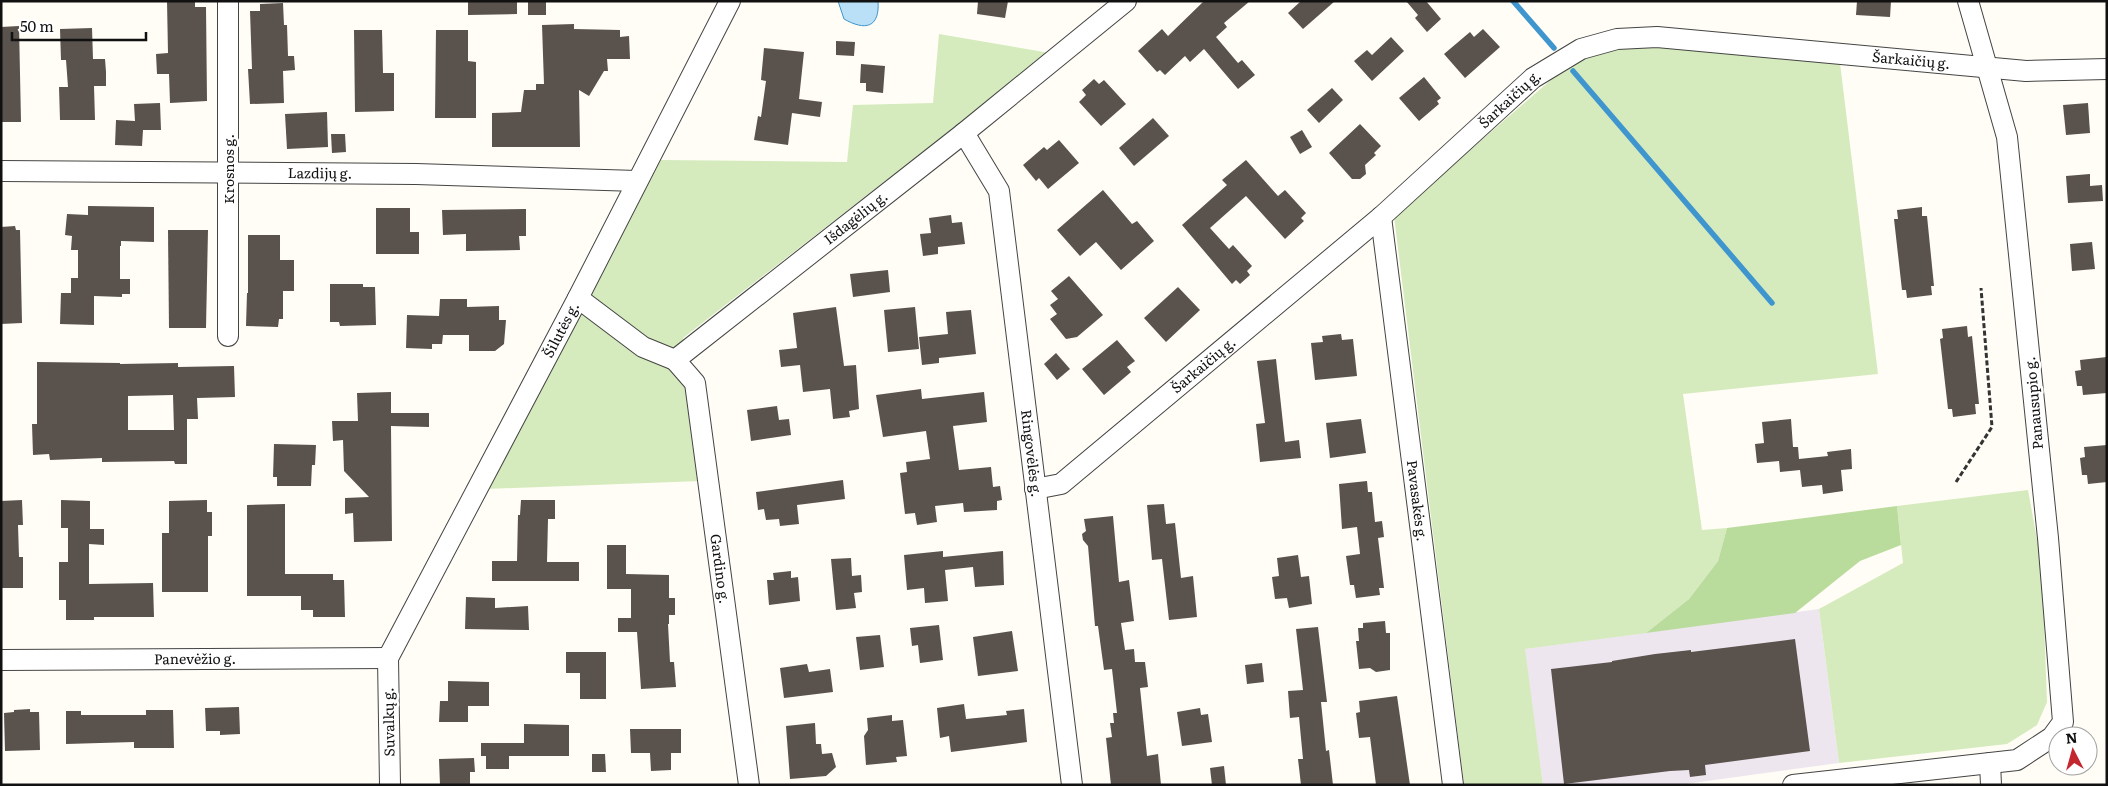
<svg xmlns="http://www.w3.org/2000/svg" width="2108" height="786" viewBox="0 0 2108 786" font-family="Literata,serif">
<style>
.industrial{fill:#eee6ef}
.green{fill:#d5ebbd}
.forest{fill:#b9dc9c}
.water{fill:#b9e0f7;stroke:#3f96cf}
.lines{fill:none;stroke-linecap:round;stroke-linejoin:round}
.stream{stroke:#3f96cf;stroke-width:5.5}
.building{fill:#5a524d;fill-rule:evenodd}
.minor-casing{stroke:#444;stroke-width:22}
.path{stroke:#333;stroke-width:3;stroke-dasharray:5 2.5;stroke-linecap:butt}
.minor{stroke:#fff;stroke-width:20}
.labels{text-anchor:middle;stroke-width:5;stroke-linejoin:round;paint-order:stroke}
.street-label{font-size:14px;fill:#111;stroke:#fff}
</style>
<rect width="100%" height="100%" fill="#fffdf5"/>
<polygon class="industrial" points="1819,609 1839,763 1678,785 1543,785 1524,649"/>
<g class="green">
<polygon points="939,34 1050,53 683,338 700,481 486,489 661,160 847,162 853,105 933,103"/>
<polygon points="1613,46 1672,46 1840,63 1878,374 1683,394 1702,530 1727,528 1718,561 1689,599 1646,633 1525,649 1543,785 1464,785 1394,216 1574,60"/>
<polygon points="2028,490 2042,567 2047,702 2037,725 2007,744 1839,763 1819,609 1903,563 1897,506"/>
</g>
<polygon class="forest" points="1897,506 1901,545 1860,561 1795,613 1646,633 1689,599 1718,561 1727,528"/>
<path class="water" d="M838,1H878C880,28 865,31 844,19Z"/>
<g class="lines">
<g class="stream">
<polyline points="1513,1 1554,48"/>
<polyline points="1573,71 1772,303"/>
</g>
</g>
<g class="building">
<polygon points="167,1 195,1 195,7 206,7 207,101 170,103 169,74 157,74 156,54 168,53"/>
<polygon points="468,1 517,1 517,14 468,15"/>
<rect x="528" y="1" width="18" height="14"/>
<polygon points="978,1 1008,1 1005,18 977,14"/>
<polygon points="1204,1 1250,1 1224,23 1227,27 1216,37 1238,63 1242,60 1255,75 1238,89 1204,49 1190,62 1185,56 1165,75 1160,70 1157,72 1138,51 1162,29 1168,36"/>
<polygon points="1301,1 1335,1 1303,29 1288,13"/>
<polygon points="1406,1 1426,1 1441,19 1427,32 1415,18 1418,15"/>
<polygon points="1857,1 1891,1 1890,17 1856,15"/>
<polygon points="283,3 284,25 287,25 288,56 294,56 295,70 283,71 284,103 250,104 248,69 252,69 250,11 260,11 260,4"/>
<polygon points="574,24 574,29 620,30 620,37 629,36 630,59 607,59 608,71 604,71 589,96 579,90 580,147 492,147 492,113 521,112 524,90 536,90 536,84 544,84 542,25"/>
<polygon points="19,26 21,122 1,122 1,27"/>
<polygon points="92,28 93,59 105,59 106,72 106,86 94,86 95,120 60,120 59,87 68,87 66,60 61,60 60,29"/>
<polygon points="1483,29 1500,47 1465,78 1444,54 1470,32 1474,37"/>
<polygon points="354,30 382,30 383,73 394,73 394,111 355,112"/>
<polygon points="436,30 468,30 468,61 476,62 476,118 435,118"/>
<polygon points="1391,37 1404,51 1372,81 1354,61 1367,50 1372,55"/>
<polygon points="836,41 855,42 854,56 836,55"/>
<polygon points="764,48 804,52 799,99 822,102 820,117 792,113 788,145 754,140 758,116 761,117 766,81 761,80"/>
<polygon points="861,64 885,66 883,93 866,91 866,83 860,83"/>
<polygon points="1424,77 1441,98 1437,101 1439,104 1419,121 1399,98"/>
<polygon points="1094,79 1099,84 1104,80 1126,104 1101,126 1079,102 1086,95 1082,90"/>
<polygon points="1332,88 1343,100 1319,123 1307,110"/>
<polygon points="160,103 161,130 143,130 142,146 115,145 116,120 135,121 134,104"/>
<polygon points="2088,103 2090,133 2066,135 2063,105"/>
<polygon points="327,112 328,147 287,149 285,114"/>
<polygon points="1153,118 1169,136 1134,166 1119,148"/>
<polygon points="1360,124 1381,146 1374,153 1376,155 1365,165 1366,174 1360,179 1352,179 1329,153"/>
<polygon points="1302,130 1312,147 1300,154 1290,137"/>
<polygon points="331,134 345,134 346,152 332,153"/>
<polygon points="1059,140 1079,163 1048,189 1039,178 1036,181 1023,165 1044,147 1047,150"/>
<polygon points="1246,160 1278,196 1285,190 1306,213 1301,218 1304,221 1285,239 1246,196 1210,228 1229,249 1233,245 1252,266 1247,271 1250,275 1240,284 1236,280 1232,284 1182,225 1227,185 1222,180"/>
<polygon points="2090,174 2090,186 2102,185 2103,201 2068,203 2066,176"/>
<polygon points="1103,190 1132,224 1137,221 1154,241 1121,270 1096,242 1080,256 1057,230"/>
<polygon points="88,206 154,207 154,242 121,241 121,246 120,246 120,279 130,279 130,294 122,294 122,297 94,296 94,325 60,324 61,293 71,293 71,278 78,278 78,250 71,250 72,236 65,235 67,214 88,215"/>
<polygon points="1922,207 1922,216 1927,216 1934,286 1931,286 1932,295 1907,298 1906,290 1902,290 1894,219 1898,219 1897,210"/>
<polygon points="376,208 410,208 410,232 419,232 419,254 376,254"/>
<polygon points="526,209 526,236 519,236 520,250 466,251 466,234 443,235 442,210"/>
<polygon points="951,215 952,223 962,222 965,244 938,247 938,254 923,256 920,234 931,233 929,218"/>
<polygon points="15,226 16,230 20,230 22,323 1,324 1,227"/>
<polygon points="168,230 208,230 206,328 169,328"/>
<polygon points="248,235 280,235 280,260 294,260 294,291 283,291 283,319 279,319 278,327 246,326 247,293 248,293"/>
<polygon points="2092,242 2095,269 2072,271 2070,244"/>
<polygon points="888,270 890,292 853,297 850,274"/>
<polygon points="1069,276 1103,315 1077,337 1066,339 1050,319 1057,314 1050,305 1058,299 1051,291"/>
<polygon points="330,284 363,284 363,287 375,287 376,325 340,326 339,322 330,322"/>
<polygon points="1178,287 1200,310 1166,342 1144,318"/>
<polygon points="440,299 467,299 467,307 499,306 499,320 506,320 504,344 495,351 469,351 469,335 443,335 442,344 432,344 432,349 406,348 407,315 439,316"/>
<polygon points="836,307 844,366 856,365 859,409 849,411 850,417 833,419 830,389 803,392 800,365 781,367 779,350 797,348 793,313"/>
<polygon points="915,307 919,349 888,352 884,310"/>
<polygon points="971,310 976,354 939,358 939,363 922,365 919,337 948,334 946,312"/>
<polygon points="1967,326 1968,337 1972,336 1979,404 1975,404 1976,414 1953,417 1952,409 1948,409 1940,339 1943,338 1942,329"/>
<polygon points="1341,334 1342,340 1353,339 1357,376 1315,380 1311,343 1323,342 1322,336"/>
<polygon points="1117,340 1135,361 1127,367 1131,372 1104,395 1082,369"/>
<polygon points="1056,353 1070,369 1057,380 1044,364"/>
<polygon points="2107,357 2107,393 2083,395 2082,386 2077,386 2075,371 2081,370 2080,360"/>
<polygon points="1276,359 1285,442 1299,440 1301,458 1260,462 1256,424 1265,423 1257,361"/>
<path d="M37,362L120,363V364L178,363V367L234,366L235,397L197,398L198,419H187V464H175L174,461L102,462V458L50,460L49,454L33,455L32,424H37ZM173,395L174,430H128V396Z"/>
<polygon points="921,389 922,399 984,392 987,422 953,426 959,470 991,467 993,487 1000,486 1002,500 997,501 997,510 964,512 963,503 935,506 937,522 917,525 915,513 905,514 900,473 907,472 906,462 930,459 926,431 883,437 876,395"/>
<polygon points="391,392 391,413 429,413 429,427 391,426 392,541 354,542 353,513 345,514 345,498 369,497 344,471 343,440 333,441 332,421 358,421 357,393"/>
<polygon points="777,406 779,420 789,419 791,435 751,441 747,410"/>
<polygon points="1361,419 1366,453 1330,458 1326,423"/>
<polygon points="1791,419 1793,447 1798,447 1799,459 1828,456 1827,452 1851,449 1852,469 1841,470 1843,491 1823,494 1822,485 1802,487 1800,470 1780,472 1779,461 1757,463 1755,444 1764,443 1762,422"/>
<polygon points="274,444 316,445 315,465 312,465 311,486 277,486 277,477 273,477"/>
<polygon points="2107,445 2107,482 2088,484 2087,475 2082,475 2080,458 2085,457 2084,447"/>
<polygon points="843,480 845,499 797,505 799,524 780,526 779,519 766,520 764,509 758,510 756,492"/>
<polygon points="1367,481 1368,492 1372,492 1375,522 1382,521 1384,537 1378,538 1384,588 1379,588 1380,595 1356,598 1354,585 1350,585 1346,556 1360,554 1357,527 1342,529 1339,484"/>
<polygon points="22,500 23,525 18,525 19,557 23,557 23,588 1,588 1,501"/>
<polygon points="61,500 90,501 90,529 104,529 104,545 89,544 89,584 153,583 154,617 94,617 94,620 66,620 66,600 59,600 59,562 68,562 68,528 61,528"/>
<polygon points="207,500 207,512 212,512 212,536 208,536 208,592 162,592 162,533 169,533 169,501"/>
<polygon points="521,500 555,500 555,519 548,519 547,562 579,562 579,581 492,581 492,561 517,561 518,515 520,515"/>
<polygon points="285,504 285,574 333,574 333,580 344,580 345,617 313,617 313,610 301,610 301,596 247,596 247,505"/>
<polygon points="1164,504 1166,524 1175,523 1181,578 1193,576 1197,617 1169,620 1162,559 1152,560 1147,505"/>
<polygon points="1113,516 1119,582 1129,580 1134,621 1121,623 1125,650 1134,649 1135,662 1145,662 1148,687 1140,688 1147,756 1158,754 1161,785 1111,785 1106,738 1112,737 1110,723 1114,723 1113,713 1117,713 1112,669 1104,670 1098,626 1095,626 1088,546 1083,540 1082,534 1086,531 1084,519"/>
<polygon points="607,545 626,545 626,574 669,575 669,598 675,598 675,615 669,615 669,624 668,624 670,662 674,662 676,687 641,689 637,632 618,632 618,618 631,618 631,589 607,589"/>
<polygon points="943,551 943,557 1003,551 1004,585 975,587 973,567 945,570 948,601 925,603 924,588 907,590 904,555"/>
<polygon points="1298,555 1301,577 1309,576 1312,604 1289,608 1287,598 1275,599 1272,577 1279,576 1277,558"/>
<polygon points="851,558 852,576 861,575 862,592 854,593 856,608 836,610 831,559"/>
<polygon points="791,571 791,578 798,577 800,601 769,605 767,580 774,580 773,573"/>
<polygon points="466,597 495,598 495,608 528,606 529,630 465,629"/>
<polygon points="1385,621 1386,633 1390,633 1390,670 1376,672 1370,668 1359,669 1356,641 1359,641 1358,628 1363,628 1363,623"/>
<polygon points="939,625 943,660 920,663 918,645 912,646 910,628"/>
<polygon points="1318,627 1327,702 1321,702 1326,751 1329,750 1333,785 1301,785 1298,759 1303,759 1299,717 1290,718 1288,691 1303,690 1296,629"/>
<polygon points="1012,631 1018,671 978,676 973,637"/>
<polygon points="880,635 884,667 860,670 856,637"/>
<polygon points="1795,639 1810,751 1705,765 1706,775 1690,777 1689,770 1670,771 1564,784 1551,669 1612,662 1612,661 1655,654 1691,650 1691,652"/>
<polygon points="566,652 606,652 606,699 580,699 580,673 566,673"/>
<polygon points="1262,663 1264,682 1247,684 1245,665"/>
<polygon points="807,664 809,672 830,669 833,692 784,698 780,668"/>
<polygon points="448,681 489,682 489,706 468,706 468,722 439,722 440,701 448,701"/>
<polygon points="1397,696 1410,785 1376,785 1370,737 1359,738 1356,713 1360,712 1359,701"/>
<polygon points="964,704 966,719 1007,715 1006,711 1024,709 1027,742 951,752 949,736 940,738 937,708"/>
<polygon points="239,707 240,734 220,735 220,731 206,731 205,708"/>
<polygon points="1200,708 1201,715 1208,714 1212,742 1182,746 1177,712"/>
<polygon points="30,709 30,712 39,712 40,750 5,751 4,713 14,712 14,710"/>
<polygon points="146,710 173,710 174,748 134,748 134,742 66,744 66,711 81,711 81,715 146,715"/>
<polygon points="892,715 892,721 903,720 907,756 896,757 897,762 866,765 864,736 868,730 867,718"/>
<polygon points="815,723 816,744 821,744 822,754 832,753 836,767 826,776 790,779 786,726"/>
<polygon points="524,724 569,725 569,756 509,756 509,769 486,769 486,756 481,756 481,743 524,743"/>
<polygon points="630,729 681,729 681,753 671,753 671,770 651,771 650,753 631,753"/>
<polygon points="592,754 605,754 606,772 592,772"/>
<polygon points="474,758 475,772 470,772 470,785 440,785 439,759"/>
<polygon points="1224,766 1226,785 1212,785 1210,768"/>
</g>
<g class="lines">
<defs>
<g id="minor">
<path id="s1" d="M964,133L999,191L1072,785"/>
<path id="s2" d="M1,171L416,174L637,181"/>
<path id="s3" d="M1381,217L1453,785"/>
<path id="s4" d="M578,298L643,347L675,360L964,133L1126,1"/>
<polyline points="228,336 228,1"/>
<path id="s5" d="M675,360L695,383L749,785"/>
<path id="s6" d="M1035,489L1061,484L1381,217L1533,78L1581,49L1617,39L1657,37L2026,71L2107,69"/>
<path id="s7" d="M1,660L388,658"/>
<polyline points="1990,763 1991,785"/>
<path id="s8" d="M390,785L388,658L578,298L730,1"/>
<polyline points="1793,785 2017,760 2052,737 2063,722 2048,538 2007,137 1968,1"/>
</g>
</defs>
<use href="#minor" class="minor-casing"/>
<polyline class="path" points="1956,482 1992,427 1981,288"/>
<use href="#minor" class="minor"/>
</g>
<g class="labels">
<g class="street-label">
<text dy="5" stroke="none"><textPath href="#s6" startOffset="1038">Šarkaičių g.</textPath></text>
<text dy="5" stroke="none"><textPath href="#s6" startOffset="618">Šarkaičių g.</textPath></text>
<text transform="translate(229 169) rotate(-90)" y="5">Krosnos g.</text>
<text dy="5" stroke="none"><textPath href="#s2" startOffset="319">Lazdijų g.</textPath></text>
<text dy="5" stroke="none"><textPath href="#s4" startOffset="346">Išdagėlių g.</textPath></text>
<text dy="5" stroke="none"><textPath href="#s8" startOffset="498">Šilutės g.</textPath></text>
<text dy="5" stroke="none"><textPath href="#s6" startOffset="212">Šarkaičių g.</textPath></text>
<text transform="translate(2034 403) rotate(-95)" y="5">Panausupio g.</text>
<text dy="5" stroke="none"><textPath href="#s1" startOffset="332">Ringovėlės g.</textPath></text>
<text dy="5" stroke="none"><textPath href="#s3" startOffset="286">Pavasakės g.</textPath></text>
<text dy="5" stroke="none"><textPath href="#s5" startOffset="218">Gardino g.</textPath></text>
<text dy="5" stroke="none"><textPath href="#s7" startOffset="194">Panevėžio g.</textPath></text>
<text transform="translate(389 722) rotate(-91)" y="5">Suvalkų g.</text>
</g>
</g>
<rect width="2108" height="786" fill="none" stroke="#111111" stroke-width="5"/>
<g transform="translate(2073 751) rotate(354)"><circle r="24" fill="#ffffff" stroke="#a0a0a0"/>
<path d="M0-4L9 19L0 12L-9 19Z" fill="#c4262e"/>
<text y="-8" font-size="14" font-weight="bold" text-anchor="middle" fill="#111111">N</text>
</g>
<path d="M12 32v8h134v-8" fill="none" stroke="#111111" stroke-width="2.5"/>
<text x="20" y="32" font-size="15" fill="#111111" stroke="#ffffff" stroke-width="4" paint-order="stroke">50 m</text>
</svg>
